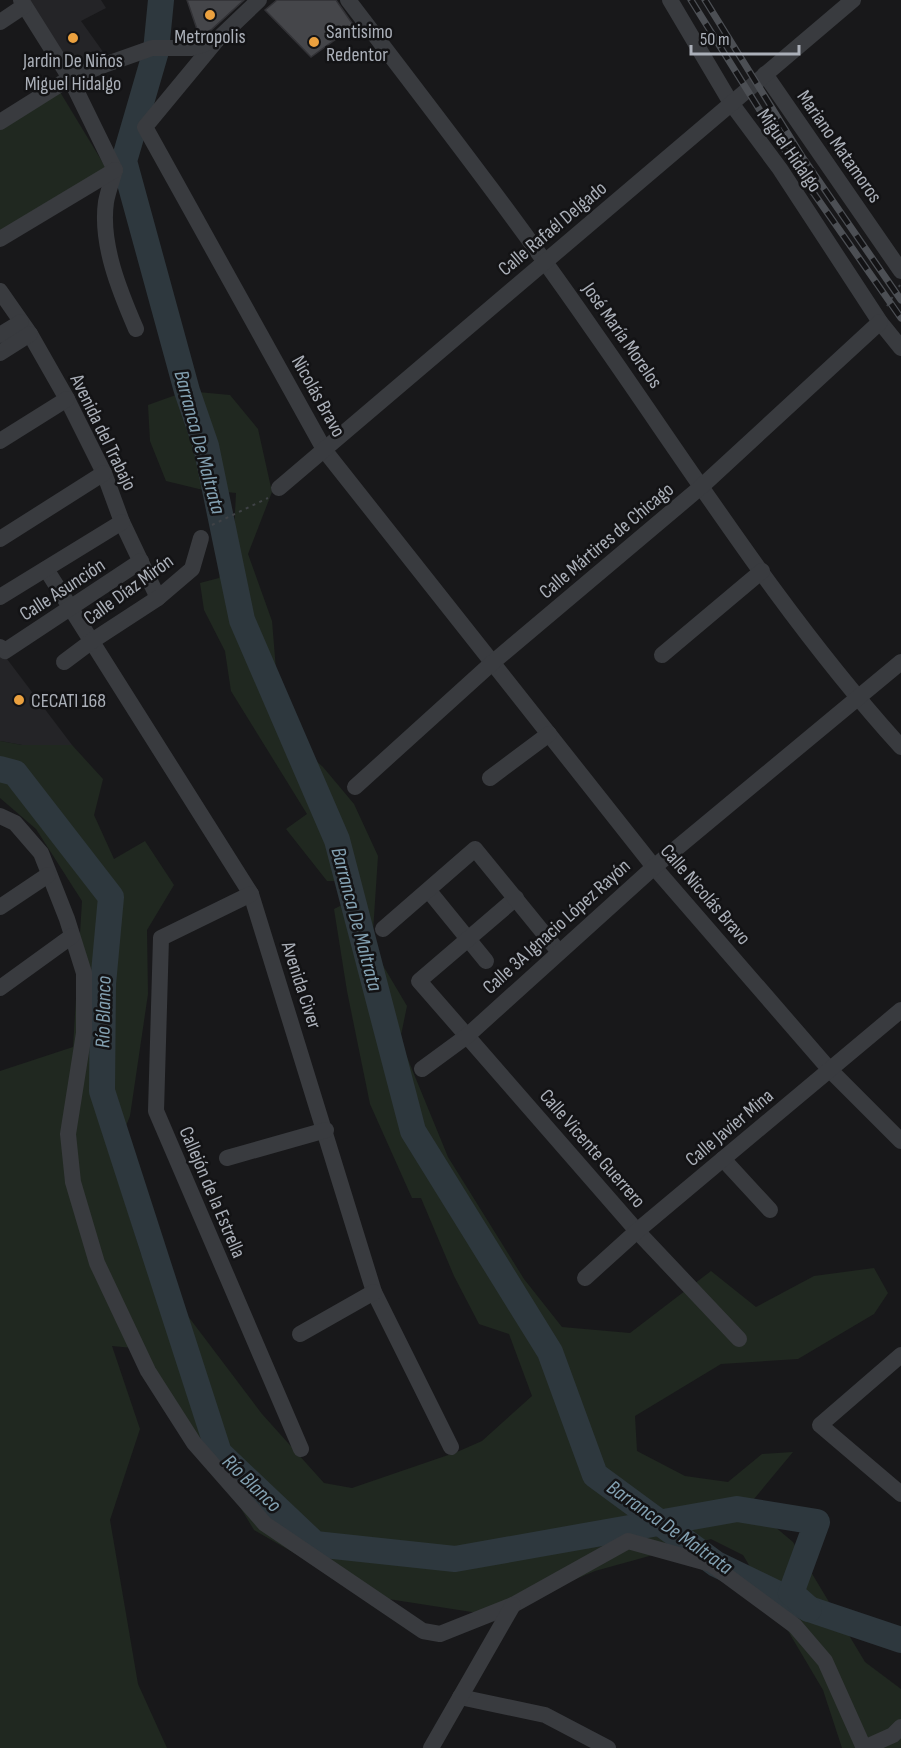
<svg xmlns="http://www.w3.org/2000/svg" width="901" height="1748" viewBox="0 0 901 1748" font-family="'Sofia Sans Condensed',sans-serif">
<style>
.built{fill:#242427}
.green{fill:#202820}
.lines{fill:none;stroke-linecap:round;stroke-linejoin:round}
.river{stroke:#2e383e;stroke-width:26}
.building{fill:#45464a;stroke:#323236;stroke-width:1.5}
.path{stroke:#3f4246;stroke-width:2;stroke-dasharray:3 4.5;stroke-linecap:butt}
.minor{stroke:#393b3f;stroke-width:16}
.rail-casing{stroke:#4c4f54;stroke-width:7}
.rail{stroke:#131315;stroke-width:4.5;stroke-dasharray:14;stroke-linecap:butt}
.poi-dot{fill:#eba13f;stroke:#131315;stroke-width:2}
.labels{text-anchor:middle;stroke-width:5;stroke-linejoin:round;paint-order:stroke}
.poi-label{font-size:20px;fill:#abb0b9;stroke:#131315;text-anchor:start}
.street-label{font-size:20px;fill:#abb0b9;stroke:#131315}
.water-label{font-size:21px;font-style:italic;fill:#83a1b2;stroke:#131315}
</style>
<rect width="100%" height="100%" fill="#18181a"/>
<g class="built">
<polygon points="29,0 101,0 106,8 81,21 106,56 72,69"/>
<polygon points="0,654 7,659 72,745 22,745 0,741"/>
</g>
<g class="green">
<polygon points="60,92 106,168 0,234 0,129"/>
<polygon points="187,391 230,395 258,429 272,492 248,554 272,621 281,730 323,767 354,804 378,856 372,947 407,1006 400,1040 448,1157 524,1279 562,1327 630,1333 711,1271 756,1307 814,1276 874,1268 888,1293 874,1314 798,1359 721,1364 635,1416 637,1451 685,1476 728,1482 762,1454 793,1452 749,1505 793,1542 865,1662 901,1689 901,1748 842,1748 823,1690 743,1555 711,1539 595,1571 491,1615 369,1596 254,1530 187,1420 133,1348 112,1346 140,1429 110,1520 138,1684 167,1748 0,1748 0,1071 73,1047 82,901 36,829 0,798 0,741 22,745 72,745 103,779 94,815 114,859 145,841 174,885 147,930 148,994 130,1116 112,1160 141,1254 262,1414 324,1483 352,1488 457,1452 482,1441 532,1396 509,1334 479,1324 454,1276 421,1198 412,1198 370,1104 347,991 334,909 346,903 346,881 327,881 286,829 307,814 231,691 225,651 204,610 200,583 219,578 234,533 236,493 199,489 166,481 150,441 148,405"/>
</g>
<g class="lines">
<g class="river">
<polyline points="161,0 156,51 124,161 187,391 206,446 242,620 337,840 413,1131 550,1352 595,1475 716,1564 809,1609 901,1640"/>
<polyline points="0,769 15,773 111,897 103,984 102,1091 219,1453 315,1544 455,1559 737,1509 817,1522 791,1593 809,1609"/>
</g>
</g>
<g class="building">
<polygon points="187,0 244,0 211,30 199,35"/>
<polygon points="277,0 336,0 354,26 311,57 265,10"/>
</g>
<g class="lines">
<g class="path">
<polyline points="887,306 900,285"/>
<polyline points="212,525 268,498"/>
</g>
<g class="minor">
<polyline points="21,0 70,78 115,170"/>
<path d="M348,0C431,109 515,217 593,330C692,471 785,619 901,747"/>
<polyline points="670,0 731,103 780,169 880,322 901,348"/>
<polyline points="0,22 24,6"/>
<polyline points="217,40 145,127 325,451 654,867 830,1070 901,1141"/>
<polyline points="765,74 901,271"/>
<polyline points="0,122 70,78 104,65 152,48 191,48 217,40 259,0"/>
<path d="M115,170C112,181 108,191 106,202C100,244 120,292 136,329"/>
<polyline points="0,239 115,170"/>
<polyline points="0,291 30,334 67,399 104,473 122,522 158,598"/>
<polyline points="0,335 21,322"/>
<polyline points="0,353 30,334"/>
<polyline points="0,441 67,399"/>
<polyline points="279,488 853,0"/>
<polyline points="0,539 104,473"/>
<polyline points="46,569 251,894 374,1292 451,1447"/>
<polyline points="0,597 122,522"/>
<polyline points="0,647 5,651 141,561"/>
<polyline points="662,655 762,571"/>
<polyline points="64,662 92,641 158,598 192,569 201,538"/>
<polyline points="490,778 549,734"/>
<polyline points="355,787 492,663 702,486 880,322"/>
<polyline points="0,816 15,823 41,853 67,919 84,973 84,1033 68,1134 73,1182 97,1263 148,1371 194,1443 265,1524 423,1631 440,1634 513,1605 628,1541 711,1564 795,1626 825,1661 864,1748 893,1735 901,1727"/>
<polyline points="429,891 486,961"/>
<polyline points="251,894 161,938 156,1111 301,1449"/>
<polyline points="516,898 419,981 637,1231 739,1339"/>
<polyline points="0,907 48,875"/>
<polyline points="383,929 475,849 559,952"/>
<polyline points="0,988 72,936"/>
<polyline points="422,1069 467,1036 654,867 901,662"/>
<polyline points="227,1158 326,1130"/>
<polyline points="723,1159 770,1210"/>
<polyline points="585,1278 637,1231 901,1010"/>
<polyline points="300,1334 374,1292"/>
<polyline points="901,1355 820,1425 901,1494"/>
<polyline points="460,1697 545,1715 608,1748"/>
<polyline points="431,1748 513,1605"/>
</g>
<defs>
<g id="rail">
<polyline points="691,0 794,165 901,318"/>
<polyline points="705,0 803,158 901,300"/>
</g>
</defs>
<use href="#rail" class="rail-casing"/>
<use href="#rail" class="rail"/>
</g>
<g class="poi-dot">
<circle cx="210" cy="15" r="6"/>
<circle cx="73" cy="38" r="6"/>
<circle cx="314" cy="42" r="6"/>
<circle cx="19" cy="700" r="6"/>
</g>
<g class="labels">
<g class="poi-label">
<text x="326" y="38">Santisimo<tspan x="326" dy="23">Redentor</tspan></text>
<text x="210" y="43" text-anchor="middle">Metropolis</text>
<text x="73" y="67" text-anchor="middle">Jardin De Niños<tspan x="73" dy="23">Miguel Hidalgo</tspan></text>
<text x="31" y="707">CECATI 168</text>
</g>
<g class="street-label">
<text transform="translate(840 146) rotate(55)" y="7">Mariano Matamoros</text>
<text transform="translate(790 150) rotate(55)" y="7">Miguel Hidalgo</text>
<text transform="translate(552 228) rotate(-40)" y="7">Calle Rafaél Delgado</text>
<text transform="translate(623 335) rotate(55)" y="7">José María Morelos</text>
<text transform="translate(319 396) rotate(61)" y="7">Nicolás Bravo</text>
<text transform="translate(104 432) rotate(64)" y="7">Avenida del Trabajo</text>
<text transform="translate(606 540) rotate(-40)" y="7">Calle Mártires de Chicago</text>
<text transform="translate(62 589) rotate(-33)" y="7">Calle Asunción</text>
<text transform="translate(128 589) rotate(-36)" y="7">Calle Díaz Mirón</text>
<text transform="translate(706 894) rotate(49)" y="7">Calle Nicolás Bravo</text>
<text transform="translate(556 926) rotate(-42)" y="7">Calle 3A Ignacio López Rayón</text>
<text transform="translate(302 985) rotate(72)" y="7">Avenida Civer</text>
<text transform="translate(729 1127) rotate(-40)" y="7">Calle Javier Mina</text>
<text transform="translate(593 1148) rotate(49)" y="7">Calle Vicente Guerrero</text>
<text transform="translate(213 1192) rotate(67)" y="7">Callejón de la Estrella</text>
</g>
<g class="water-label">
<text transform="translate(200 442) rotate(75)" y="7">Barranca De Maltrata</text>
<text transform="translate(357 919) rotate(75)" y="7">Barranca De Maltrata</text>
<text transform="translate(103 1012) rotate(-89)" y="7">Río Blanco</text>
<text transform="translate(252 1483) rotate(44)" y="7">Río Blanco</text>
<text transform="translate(670 1527) rotate(35)" y="7">Barranca De Maltrata</text>
</g>
</g>
<path d="M691 45v9h108v-9" fill="none" stroke="#abb0b9" stroke-width="3"/>
<text x="700" y="45" font-size="18" fill="#abb0b9" stroke="#131315" stroke-width="4.5" paint-order="stroke">50 m</text>
</svg>
